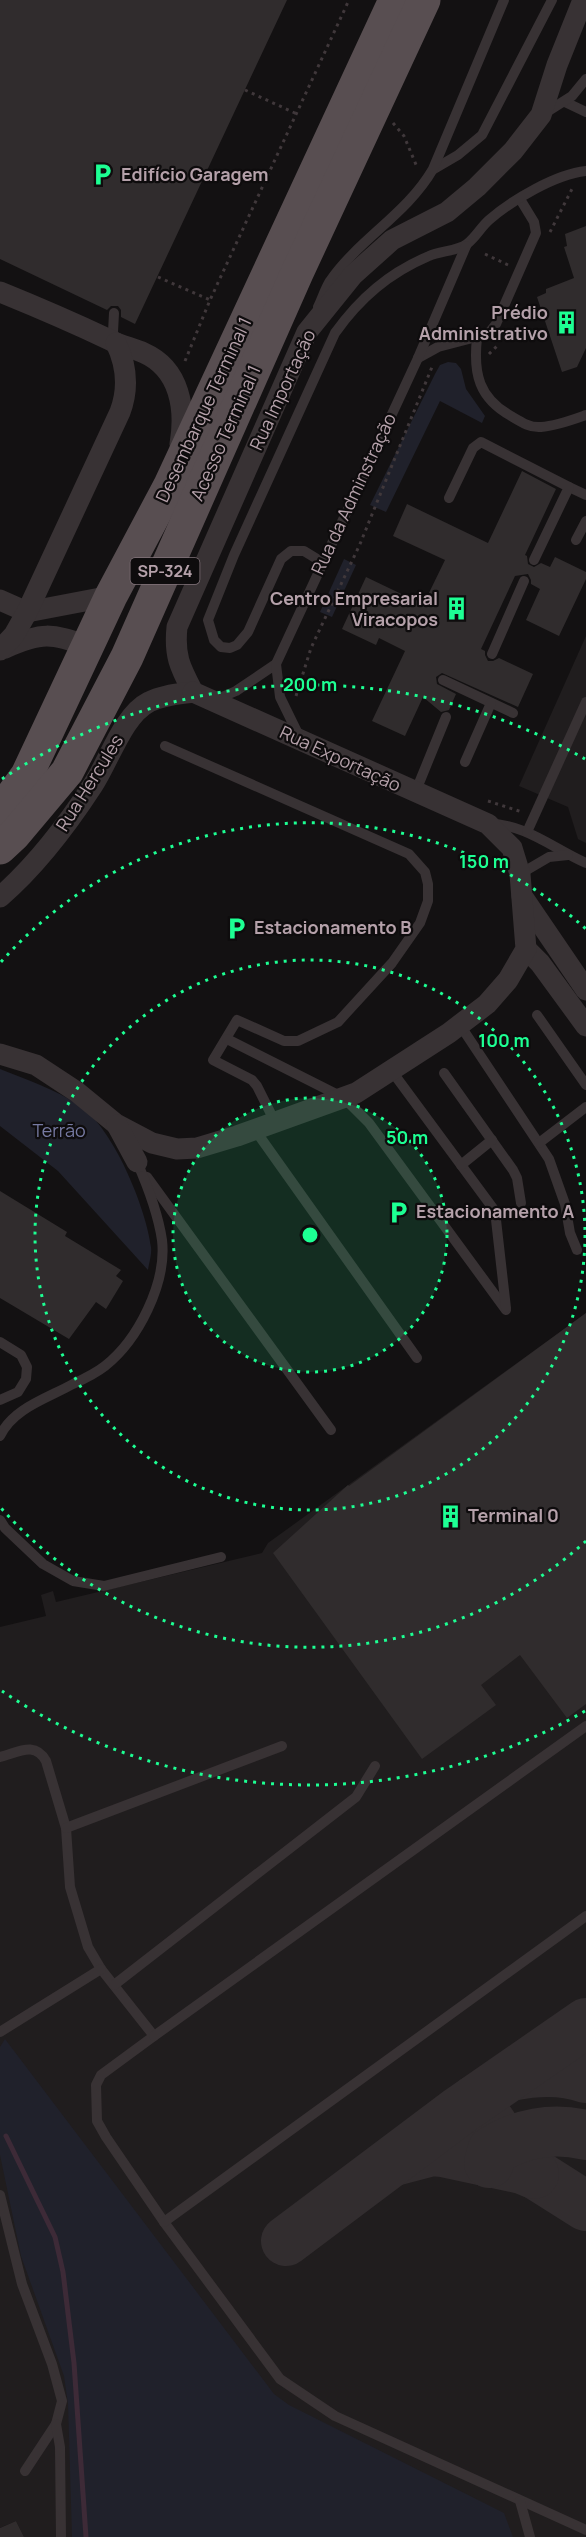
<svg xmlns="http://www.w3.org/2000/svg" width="586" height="2537" viewBox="0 0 586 2537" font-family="Manrope,sans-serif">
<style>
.built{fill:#201d1e}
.green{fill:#20212b}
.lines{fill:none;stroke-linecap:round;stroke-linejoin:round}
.stream{stroke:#3d2a37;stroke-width:5}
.taxiway{stroke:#322d2f;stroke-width:50}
.building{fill:#302c2d}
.path{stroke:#40383b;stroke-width:3;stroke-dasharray:3 4.5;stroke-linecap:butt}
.lane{stroke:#383234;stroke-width:10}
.street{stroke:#383234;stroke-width:21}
.primary{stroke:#584e51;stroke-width:33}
.ring{fill:none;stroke:#1dff93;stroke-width:3;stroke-dasharray:3 6}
.labels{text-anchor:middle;stroke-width:4.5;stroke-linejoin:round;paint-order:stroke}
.shield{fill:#0e0c0d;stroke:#83747b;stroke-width:1.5}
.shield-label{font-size:16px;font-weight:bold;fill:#b5a1aa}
.poi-label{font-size:18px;font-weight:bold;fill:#b5a1aa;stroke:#0e0c0d;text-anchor:start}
.street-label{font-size:18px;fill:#b5a1aa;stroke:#0e0c0d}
.park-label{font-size:18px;fill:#767aa2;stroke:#0e0c0d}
.centre{fill:#1dff93;stroke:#0e0c0d;stroke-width:3}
.ring-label{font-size:18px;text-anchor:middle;font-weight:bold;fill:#1dff93;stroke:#0e0c0d;stroke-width:4.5;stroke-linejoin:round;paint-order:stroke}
</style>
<rect width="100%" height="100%" fill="#131112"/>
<g class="built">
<polygon points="586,636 586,843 578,839 568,807 519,786"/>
<polygon points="586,1313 586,2537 24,2537 16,2521 0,2528 0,1627 46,1616 41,1595 53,1591 56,1602 262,1553 268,1543"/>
</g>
<g class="green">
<polygon points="448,362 456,363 461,369 466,389 485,416 482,423 440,401 386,512 370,505 435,374 440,365"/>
<polygon points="344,559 356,565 332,617 320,612"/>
<path d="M0,1069C27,1080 55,1089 80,1106C113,1128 146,1207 151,1247C152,1254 149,1263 148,1270L58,1171L0,1126Z"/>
<polygon points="5,2039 274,2394 289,2405 504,2513 513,2537 72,2537 68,2404 64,2376 21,2256 0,2155 0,2047"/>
</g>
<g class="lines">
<polyline class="stream" points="6,2136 55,2237 63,2272 74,2363 86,2537"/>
<g class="taxiway">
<path d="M511,2076C538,2071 560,2070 586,2078"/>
<polyline points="475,2100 505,2143 529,2170 586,2206"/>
<polyline points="394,2161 432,2151 443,2152 522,2169 534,2174"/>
<path d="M489,2163L492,2151C521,2133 553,2127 586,2135"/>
<polyline points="286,2241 459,2111 586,2023"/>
</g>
</g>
<g class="building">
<polygon points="0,0 287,0 135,324 121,317 121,310 118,306 111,306 107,310 0,259"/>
<polygon points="586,226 586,348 577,367 562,372 537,297 546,293 546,289 574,278 564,247 567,246 565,234"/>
<polygon points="522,471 556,489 525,555 527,556 528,564 534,567 541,563 550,567 555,557 586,572 586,579 559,636 526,620 540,589 531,584 531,580 528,574 515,576 481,649 485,651 485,655 488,661 493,661 499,658 533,674 518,707 442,673 436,677 437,684 456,694 449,710 441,712 423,697 405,736 372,721 405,651 379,638 376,645 342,629 366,577 416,601 419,596 426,599 445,560 393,536 407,504 488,543"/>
<polygon points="0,1191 67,1232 65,1236 121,1270 116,1276 123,1281 106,1309 96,1302 69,1339 0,1298"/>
<polygon points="586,1313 586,1704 567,1718 520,1655 481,1685 496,1705 422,1759 273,1553 348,1485 349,1486"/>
<polygon points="16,2521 24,2537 0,2537 0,2528"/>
</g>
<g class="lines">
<g class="path">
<polyline points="245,90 297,114"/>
<polyline points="393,123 404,136 417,167"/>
<polyline points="550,232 572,189"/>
<polyline points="485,254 508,265"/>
<polyline points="158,277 210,300"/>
<polyline points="489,354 499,344"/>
<polyline points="185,361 210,300 349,0"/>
<polyline points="296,696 311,648 360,544 432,367"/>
<polyline points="488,801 522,812"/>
</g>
<g class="lane">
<polyline points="565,102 586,112"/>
<polyline points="542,115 572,96 586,79"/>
<polyline points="434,169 458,155 482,135 552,0"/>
<path d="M318,307C322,299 325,289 330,281C359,239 407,214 433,169L504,0"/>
<polyline points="114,313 113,332 116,343"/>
<path d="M477,338C473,374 479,398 511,416C521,422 530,428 541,427C556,426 572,420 586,415"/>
<polyline points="418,358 438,347 488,334 496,324 536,233 534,222 520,199"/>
<polyline points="569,487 586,495"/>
<polyline points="449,498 473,448 481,442 569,487 534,560"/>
<polyline points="576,540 586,521"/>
<path d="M322,562L304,551H291L281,559L248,632L237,645L230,648L221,647L214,640L208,620L234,555L335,333C360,298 389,273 429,256C440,251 458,251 467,244C476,237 481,227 489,220C512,200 556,174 586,171"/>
<polyline points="492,654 524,581"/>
<polyline points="443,680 513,713"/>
<polyline points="215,700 236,691 276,664"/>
<polyline points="300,738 280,697 276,664 418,358 466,246"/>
<polyline points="165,746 409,854 425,872 428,884 428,901 420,923 392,963 338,1022 298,1041 284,1041 237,1020 213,1060 252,1080 257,1086 275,1122"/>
<polyline points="465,762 491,703"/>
<polyline points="415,793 446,717"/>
<path d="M488,824C524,823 554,849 586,863"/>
<polyline points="527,832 586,702"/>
<polyline points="520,874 549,857 568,855"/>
<polyline points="537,1015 586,1085"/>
<polyline points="460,1025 549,1159 565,1204 570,1233 577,1250"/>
<polyline points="227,1039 344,1098 369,1123 506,1310"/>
<polyline points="391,1070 495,1211 506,1308"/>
<polyline points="444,1073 513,1170 517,1178 521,1203"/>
<polyline points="255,1130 417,1358"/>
<polyline points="539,1143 586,1107"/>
<polyline points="461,1165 492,1140"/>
<polyline points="147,1177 331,1430"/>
<polyline points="0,1342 21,1355 27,1367 26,1379 18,1392 0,1400"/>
<path d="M0,1436C13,1408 48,1398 73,1384C84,1379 96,1373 105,1366C138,1340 167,1283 162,1240C158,1213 148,1187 137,1162"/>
<polyline points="0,1520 5,1528 43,1564 73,1581 104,1586 221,1557"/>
<path d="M0,1757C19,1752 35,1741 46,1761L66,1828L70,1887L88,1947L101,1969L154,2036L101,2075L96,2085L97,2121L106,2137L164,2222L280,2379L335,2416L586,2530"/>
<polyline points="66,1828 282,1746"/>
<polyline points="114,1985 356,1797 375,1766"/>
<polyline points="0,2032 101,1969"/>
<polyline points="154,2036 586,1726"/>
<polyline points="0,2195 22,2284 52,2364 62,2401 56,2424 25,2471"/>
<polyline points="164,2222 586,1916"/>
<polyline points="56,2424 60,2447 61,2537"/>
<polyline points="520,2501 530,2537"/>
</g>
<g class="street">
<path d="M0,292C37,307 74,323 110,340C121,346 133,348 144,353C180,369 186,409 180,444"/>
<polyline points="0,600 27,612 111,596"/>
<path d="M5,648C42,632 51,633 88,646"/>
<path d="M0,650L14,635L27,612L120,412C129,388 127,366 116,343"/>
<path d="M193,692C180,667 174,656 177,627L307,332L353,275L392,240L447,212L477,187L513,151L541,115L557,65L583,0"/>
<polyline points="522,896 586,990"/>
<path d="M0,897C37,865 67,825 93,785C109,761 123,715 149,702C162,695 179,694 193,692"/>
<polyline points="526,949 540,963 586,1026"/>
<polyline points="0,1054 36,1065 77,1092 116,1124 152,1143 177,1149 197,1148 237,1136 356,1093 449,1033 487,1004 508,980 526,949 520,874 512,848 488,824 193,692"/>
<polyline points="117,1125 137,1162"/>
</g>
<g class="primary">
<polyline points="0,812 27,775 111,596 170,485 395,0"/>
<polyline points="0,848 14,835 67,772 127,657 297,273 424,0"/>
</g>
</g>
<circle cx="310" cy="1235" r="137" fill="#1dff93" fill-opacity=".12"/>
<g class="ring">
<circle cx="310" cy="1235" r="137"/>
<circle cx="310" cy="1235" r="275"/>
<path d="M586 1541A412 412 0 0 1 1 1508M1 962A412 412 0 0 1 586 929"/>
<path d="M585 1711A550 550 0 0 1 2 1691M2 779A550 550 0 0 1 585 759"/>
</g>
<defs>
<symbol id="parking-bare" viewBox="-9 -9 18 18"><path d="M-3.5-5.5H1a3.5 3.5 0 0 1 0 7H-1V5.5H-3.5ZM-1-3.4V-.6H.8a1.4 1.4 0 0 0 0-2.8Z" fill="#1dff93" stroke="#0e0c0d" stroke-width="2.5" paint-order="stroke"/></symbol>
<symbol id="building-bare" viewBox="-9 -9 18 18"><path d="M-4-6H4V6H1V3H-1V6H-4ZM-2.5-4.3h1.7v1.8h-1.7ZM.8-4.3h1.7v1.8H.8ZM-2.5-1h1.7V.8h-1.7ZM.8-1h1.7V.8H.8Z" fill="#1dff93" stroke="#0e0c0d" stroke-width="2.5" paint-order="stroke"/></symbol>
</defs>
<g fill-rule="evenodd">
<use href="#parking-bare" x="86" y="158" width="33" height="33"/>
<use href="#building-bare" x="550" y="306" width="33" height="33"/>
<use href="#building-bare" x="440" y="592" width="33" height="33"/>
<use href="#parking-bare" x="220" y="912" width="33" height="33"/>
<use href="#parking-bare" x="382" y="1196" width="33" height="33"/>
<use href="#building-bare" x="434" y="1500" width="33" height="33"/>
</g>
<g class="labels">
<rect class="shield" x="130.5" y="558" width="69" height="26" rx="4.5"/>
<g class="shield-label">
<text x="165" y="577">SP-324</text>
</g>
<g class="poi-label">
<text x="121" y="181">Edifício Garagem</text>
<text x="548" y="319" text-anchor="end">Prédio<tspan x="548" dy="21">Administrativo</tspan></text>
<text x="438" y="605" text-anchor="end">Centro Empresarial<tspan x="438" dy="21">Viracopos</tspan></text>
<text x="254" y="934">Estacionamento B</text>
<text x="416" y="1218">Estacionamento A</text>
<text x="468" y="1522">Terminal 0</text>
</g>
<g class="street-label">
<text transform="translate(283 390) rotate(-65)" y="6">Rua Importação</text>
<text transform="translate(204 410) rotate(-65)" y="6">Desembarque Terminal 1</text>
<text transform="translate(226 433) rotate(-66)" y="6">Acesso Terminal 1</text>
<text transform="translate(354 494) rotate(-65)" y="6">Rua da Adminstração</text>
<text transform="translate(340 759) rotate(25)" y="6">Rua Exportação</text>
<text transform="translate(90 783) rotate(-58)" y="6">Rua Hercules</text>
</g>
<g class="park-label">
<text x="59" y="1137">Terrão</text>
</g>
</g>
<circle cx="310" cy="1235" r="9" class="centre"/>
<g class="ring-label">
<text x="310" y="691">200 m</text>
<text x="484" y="868">150 m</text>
<text x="504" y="1047">100 m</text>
<text x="407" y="1144">50 m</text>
</g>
</svg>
